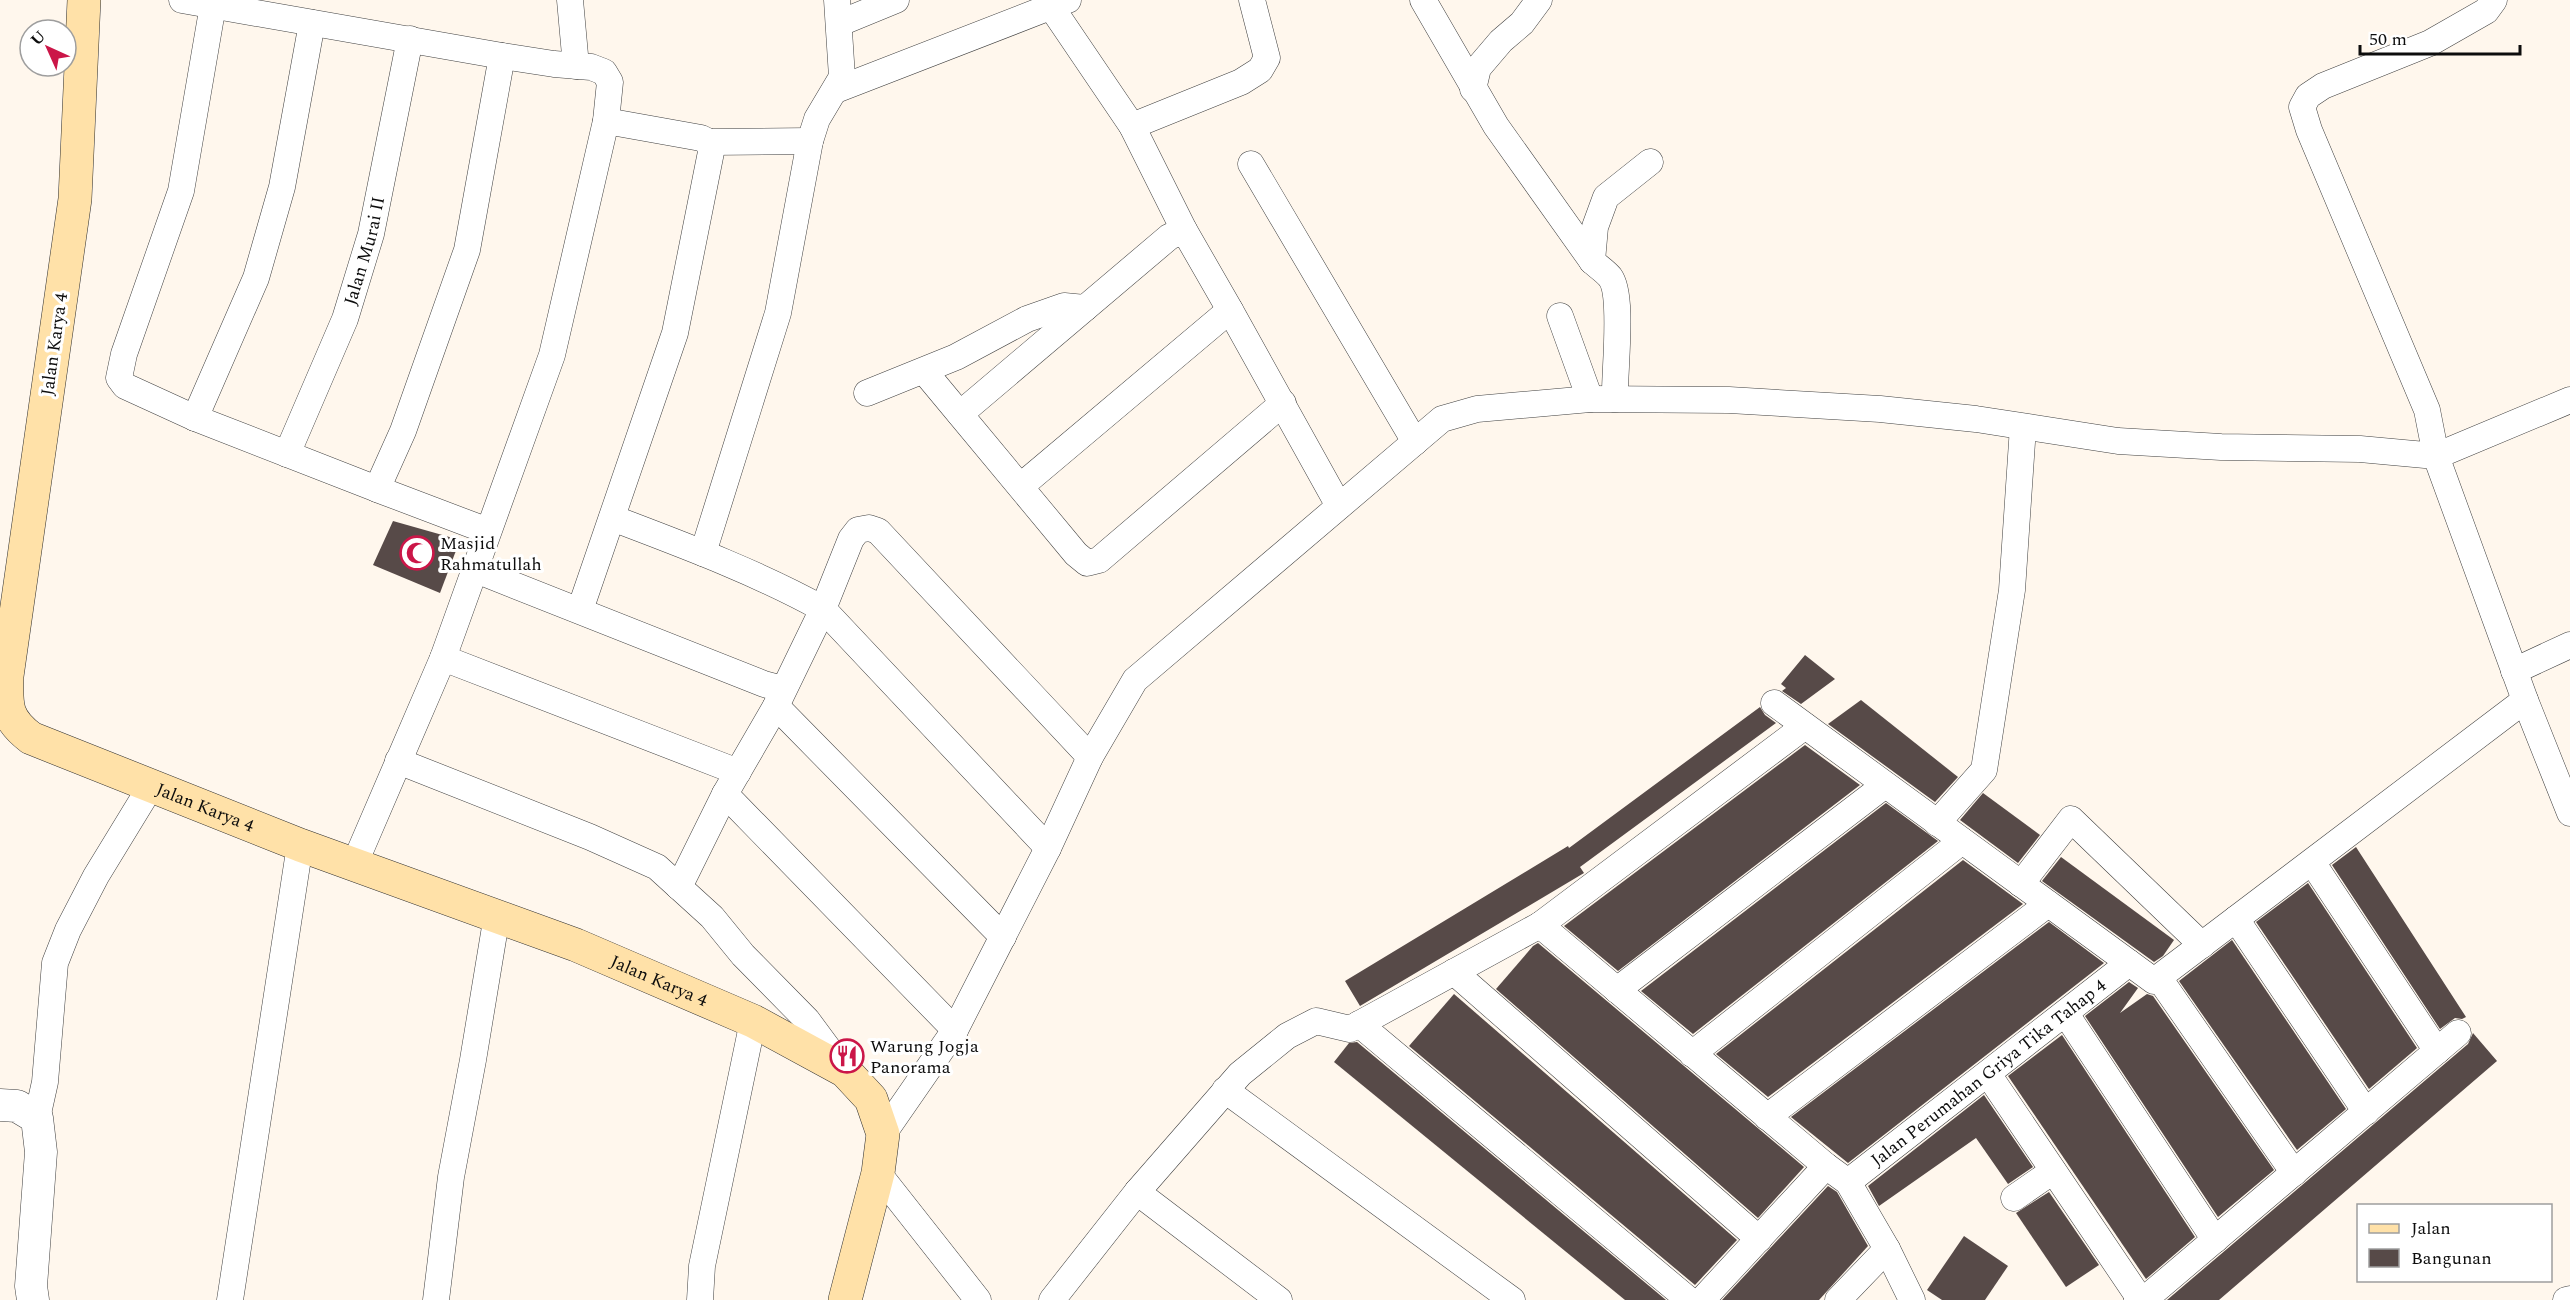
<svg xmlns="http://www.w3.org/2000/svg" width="2570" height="1300" viewBox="0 0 2570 1300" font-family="Spectral,serif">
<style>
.building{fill:#574a48}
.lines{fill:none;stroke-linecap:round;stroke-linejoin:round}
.minor-casing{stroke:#404040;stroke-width:27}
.tertiary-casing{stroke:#404040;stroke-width:33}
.secondary-casing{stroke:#2f2f2f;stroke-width:34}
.minor{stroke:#fff;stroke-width:26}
.tertiary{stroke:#fff;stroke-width:32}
.secondary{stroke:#ffe1a8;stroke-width:33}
.labels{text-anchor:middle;stroke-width:6;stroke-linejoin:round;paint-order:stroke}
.street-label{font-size:18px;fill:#0d0d0d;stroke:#fff}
.poi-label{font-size:18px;fill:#0d0d0d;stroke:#fff;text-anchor:start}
</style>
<rect width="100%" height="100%" fill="#fff7ed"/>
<g class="building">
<polygon points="393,521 460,540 440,593 373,565"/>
<polygon points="1805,655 1835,679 1801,704 1782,691 1786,688 1781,684"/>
<polygon points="1861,700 1958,777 1935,802 1828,724"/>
<polygon points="1760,707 1765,715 1776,723 1580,867 1584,873 1360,1006 1345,981 1568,846 1569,848"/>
<polygon points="1805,745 1860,785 1618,971 1564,926"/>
<polygon points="1983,793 2040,835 2018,863 1960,820"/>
<polygon points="1886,803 1938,841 1693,1034 1641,991"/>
<polygon points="2356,847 2466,1017 2462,1019 2455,1018 2440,1029 2332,865"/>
<polygon points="2061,857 2174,940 2163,956 2154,962 2042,881"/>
<polygon points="1963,860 2023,904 1768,1097 1716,1054"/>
<polygon points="2308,883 2417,1048 2369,1089 2256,922"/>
<polygon points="2049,922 2104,963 1848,1163 1791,1117"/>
<polygon points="2232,940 2346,1109 2297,1150 2179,981"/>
<polygon points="1538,943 1804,1167 1758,1218 1496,989 1533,946"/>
<polygon points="2129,982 2138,988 2120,1013 2147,994 2153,996 2274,1170 2218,1217 2085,1016"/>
<polygon points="1454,994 1737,1240 1695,1285 1409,1046"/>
<polygon points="2473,1033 2497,1061 2219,1300 2167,1300 2468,1044"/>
<polygon points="2062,1035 2195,1237 2146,1279 2008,1076"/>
<polygon points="1357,1042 1666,1300 1625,1300 1334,1062 1349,1043"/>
<polygon points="1984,1095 2033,1167 2008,1184 1976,1138 1879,1206 1868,1186"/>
<polygon points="1828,1186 1837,1192 1868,1246 1819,1300 1722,1300"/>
<polygon points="2049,1192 2099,1265 2066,1287 2016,1213"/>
<polygon points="1964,1236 2008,1266 1985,1300 1942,1300 1927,1290"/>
</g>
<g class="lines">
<defs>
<g id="minor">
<polyline points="182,0 502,56 554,64 591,67 604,72 610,82 606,121 552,355 443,658 354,865"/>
<polyline points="570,0 576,66"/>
<polyline points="1423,0 1496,126 1592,261"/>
<polyline points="213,5 181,191 124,354 119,378 125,386 195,418 377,489 403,431 467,250 502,56"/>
<polyline points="1052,8 1132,126 1184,230"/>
<polyline points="840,23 896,0"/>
<polyline points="1473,89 1478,68 1501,41 1522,23 1539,0"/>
<polyline points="836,90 1068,0"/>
<polyline points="1132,126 1241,82 1260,70 1267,58 1252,0"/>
<polyline points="810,141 817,119 842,77 837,0"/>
<polyline points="1251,164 1415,442"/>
<polyline points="1560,316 1590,399"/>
<polyline points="924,371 1076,554 1087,563 1099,560 1283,403"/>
<polyline points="867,393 956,357 1027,319 1064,306 1085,308"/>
<path d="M1615,399C1614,372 1624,295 1610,277C1605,271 1597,266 1592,261L1595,227L1606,197L1650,162"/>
<polyline points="2570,400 2436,456 2525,700 2570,813"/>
<polyline points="960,414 1169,237 1184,230 1230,310 1339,506"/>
<polyline points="195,418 256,278 282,187 312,23"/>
<path id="s1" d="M287,454L345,319L371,234L410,39"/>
<polyline points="1021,486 1230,310"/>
<polyline points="377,489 488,531"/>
<path d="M612,518C683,545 756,572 823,609L1048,848"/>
<polyline points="703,553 778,313 810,141 709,142"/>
<polyline points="476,570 764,684 783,689"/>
<polyline points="580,610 675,333 711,152 709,142 701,138 606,121"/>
<polyline points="443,658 738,772"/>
<polyline points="2514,671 2570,645"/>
<polyline points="1774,703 2154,981 2525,700"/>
<polyline points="776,706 1003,937"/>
<polyline points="398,761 590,837 657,867 712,917 743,955 807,1020 841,1066"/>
<polyline points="725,794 955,1030"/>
<polyline points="1937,823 1984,770 2012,590 2023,427"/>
<polyline points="2312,862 2437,1051"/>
<polyline points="2021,884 2071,819 2202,945"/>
<polyline points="679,887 725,794 776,706 823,609 851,539 858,530 869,528 878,531 1090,757"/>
<polyline points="2236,919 2366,1112"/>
<polyline points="1540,925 1826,1166 1848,1182 1887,1249 1912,1300"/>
<polyline points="1454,972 1759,1239"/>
<polyline points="2159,978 2294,1173"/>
<polyline points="1617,990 1885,785"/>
<polyline points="2066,1014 2215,1240"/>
<polyline points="1359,1024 1689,1300"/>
<polyline points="1692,1054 1962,841"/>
<polyline points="1988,1074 2140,1299"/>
<polyline points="1225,1090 1512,1300"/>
<polyline points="1767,1117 2048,904"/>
<polyline points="37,1118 45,1082 55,963 68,930 96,876 151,786"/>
<polyline points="883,1134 955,1030 1048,848 1090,757 1135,680 1442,419 1477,409 1590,399 1729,400 1880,409 1976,419 2118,441 2221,447 2360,449 2436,456 2427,410 2309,130 2302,107 2308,96 2323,86 2430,43 2486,11 2494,0"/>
<polyline points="878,1173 978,1300"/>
<path id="s2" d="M1848,1182L2129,963"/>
<polyline points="1137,1192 1279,1300"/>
<polyline points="2014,1198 2053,1171"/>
<polyline points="230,1300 300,845"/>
<polyline points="436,1300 451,1177 473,1060 497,915"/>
<polyline points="700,1300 702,1266 753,1021"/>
<polyline points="1052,1300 1137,1192 1240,1074 1287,1036 1316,1021 1350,1029 1540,925 1805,726"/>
<polyline points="1702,1300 1826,1166"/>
<polyline points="1838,1300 1887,1249"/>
<polyline points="2137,1300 2151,1294 2458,1033"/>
<polyline points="2566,1300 2570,1299"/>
</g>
<polyline id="tertiary" points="0,1105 17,1106 37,1118 41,1152 31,1286 33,1300"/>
<g id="secondary">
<path id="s3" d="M84,0L75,199L7,676C6,707 6,719 31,738L300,845L576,945L753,1021L845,1071L871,1099L883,1134L878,1173L845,1300"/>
</g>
</defs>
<use href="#minor" class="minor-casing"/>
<use href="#tertiary" class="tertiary-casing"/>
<use href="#secondary" class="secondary-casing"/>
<use href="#minor" class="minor"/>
<use href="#tertiary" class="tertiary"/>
<use href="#secondary" class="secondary"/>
</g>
<defs>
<symbol id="mosque-ring" viewBox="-11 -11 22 22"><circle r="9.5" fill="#fff" stroke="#cb1648" stroke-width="1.5"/><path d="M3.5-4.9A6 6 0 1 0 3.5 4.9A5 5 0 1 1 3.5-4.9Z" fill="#cb1648"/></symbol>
<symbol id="restaurant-ring" viewBox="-11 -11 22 22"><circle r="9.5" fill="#fff" stroke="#cb1648" stroke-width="1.5"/><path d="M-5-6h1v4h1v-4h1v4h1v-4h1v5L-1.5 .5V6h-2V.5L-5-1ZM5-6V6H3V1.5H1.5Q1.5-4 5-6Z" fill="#cb1648"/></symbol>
</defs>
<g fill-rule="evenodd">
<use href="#mosque-ring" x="398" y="534" width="38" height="38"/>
<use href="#restaurant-ring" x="828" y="1037" width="38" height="38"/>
</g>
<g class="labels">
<g class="street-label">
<text dy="6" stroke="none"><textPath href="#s1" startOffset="218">Jalan Murai II</textPath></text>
<text transform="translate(54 344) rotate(-82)" y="6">Jalan Karya 4</text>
<text dy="6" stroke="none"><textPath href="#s3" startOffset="939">Jalan Karya 4</textPath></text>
<text dy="6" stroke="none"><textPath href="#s3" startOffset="1425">Jalan Karya 4</textPath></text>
<text dy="6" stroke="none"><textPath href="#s2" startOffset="178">Jalan Perumahan Griya Tika Tahap 4</textPath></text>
</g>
<g class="poi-label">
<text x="440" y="549">Masjid<tspan x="440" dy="21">Rahmatullah</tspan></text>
<text x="870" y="1052">Warung Jogja<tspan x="870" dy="21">Panorama</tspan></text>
</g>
</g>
<rect x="2357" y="1204" width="195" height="78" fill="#ffffff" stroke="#9e9e9e" stroke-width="1.5"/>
<rect x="2369" y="1224" width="30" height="9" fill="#ffe1a8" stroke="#9e9e9e" stroke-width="1.5"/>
<text x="2411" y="1234" font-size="18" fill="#0d0d0d">Jalan</text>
<rect x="2369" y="1249" width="30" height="18" fill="#574a48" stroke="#9e9e9e" stroke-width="1.5"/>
<text x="2411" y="1264" font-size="18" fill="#0d0d0d">Bangunan</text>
<g transform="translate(48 48) rotate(315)"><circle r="28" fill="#ffffff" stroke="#9e9e9e" stroke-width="1.5"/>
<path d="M0-4.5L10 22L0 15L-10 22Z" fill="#cb1648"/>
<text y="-9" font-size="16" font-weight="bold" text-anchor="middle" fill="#0d0d0d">U</text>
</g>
<path d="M2360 45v9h160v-9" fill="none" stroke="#0d0d0d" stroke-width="3"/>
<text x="2369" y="45" font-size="18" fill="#0d0d0d" stroke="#ffffff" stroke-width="4.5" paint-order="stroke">50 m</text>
</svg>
